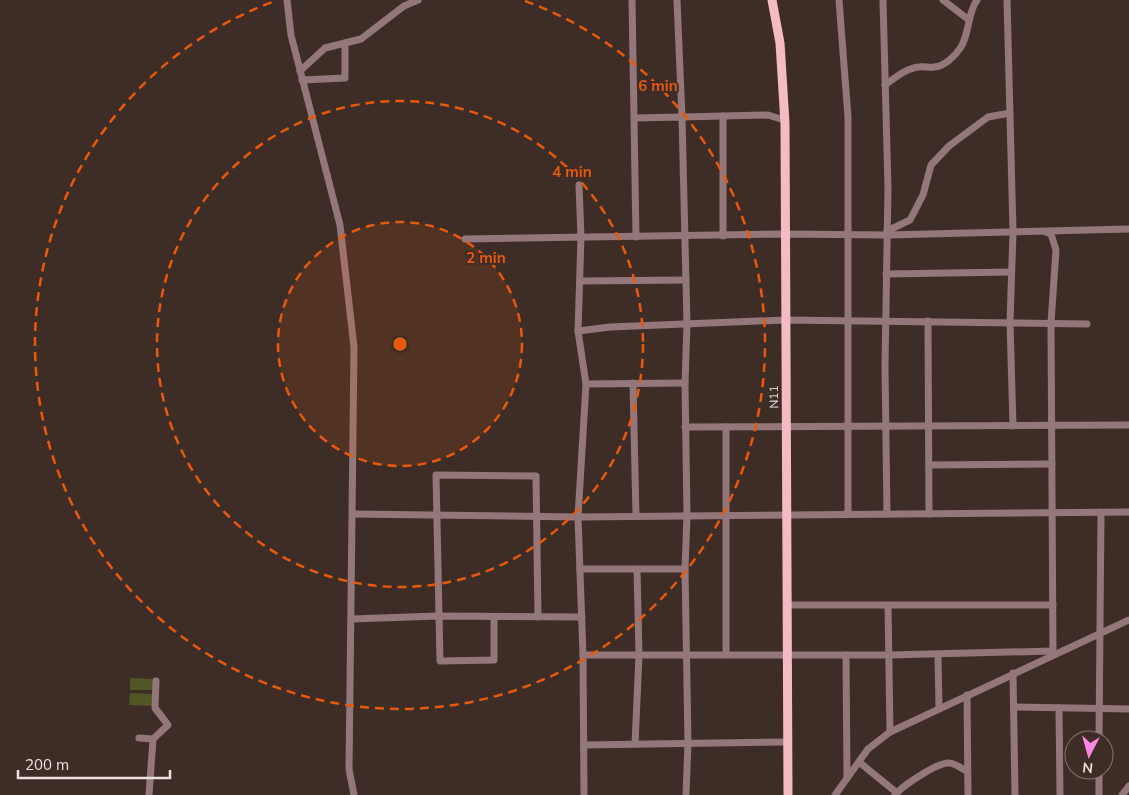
<svg xmlns="http://www.w3.org/2000/svg" width="1129" height="795" viewBox="0 0 1129 795" font-family="Mulish,sans-serif">
<style>
.green{fill:#525525}
.lines{fill:none;stroke-linecap:round;stroke-linejoin:round}
.minor{stroke:#93777a;stroke-width:7}
.major{stroke:#f5bbc2;stroke-width:9}
.ring{fill:none;stroke:#e8590c;stroke-width:2.5;stroke-dasharray:9 6}
.labels{text-anchor:middle;stroke-width:4;stroke-linejoin:round;paint-order:stroke}
.street-label{font-size:12px;fill:#ece1dd;stroke:#3e2d27}
.centre{fill:#e8590c;stroke:#3e2d27;stroke-width:2.5}
.ring-label{font-size:15px;text-anchor:middle;font-weight:bold;fill:#e8590c;stroke:#3e2d27;stroke-width:4;stroke-linejoin:round;paint-order:stroke}
</style>
<rect width="100%" height="100%" fill="#3e2d27"/>
<g class="green">
<polygon points="130,678 154,679 154,690 130,690"/>
<polygon points="130,693 154,694 153,706 129,705"/>
</g>
<g class="lines">
<g class="minor">
<polyline points="287,0 291,35 340,225 354,347 349,769 354,795"/>
<polyline points="632,0 636,237"/>
<polyline points="677,0 682,117 768,115 784,120"/>
<polyline points="839,0 848,117 848,514"/>
<polyline points="883,0 888,188 885,366 887,514"/>
<polyline points="943,0 969,20"/>
<polyline points="1007,0 1013,232 1010,322 1013,426"/>
<polyline points="300,71 325,48 361,39 404,6 418,0"/>
<polyline points="302,80 345,78 345,43"/>
<path d="M885,85C895,78 906,68 919,67C924,66 929,68 934,67C944,67 956,55 961,47C970,32 967,14 977,0"/>
<polyline points="723,116 723,236"/>
<polyline points="635,118 682,117 687,324 685,383 687,515 685,569 688,743 686,795"/>
<polyline points="579,185 581,237 578,331 586,384 578,517 583,655 584,795"/>
<polyline points="887,231 910,220 923,195 931,165 949,146 988,117 1010,113"/>
<polyline points="1045,232 1051,234 1056,250 1051,323 1053,654"/>
<polyline points="465,239 784,234 887,235 1129,229"/>
<polyline points="886,274 1011,272"/>
<polyline points="581,281 686,280"/>
<polyline points="928,321 929,514"/>
<polyline points="578,331 610,327 785,320 1087,324"/>
<polyline points="633,383 636,516"/>
<polyline points="586,384 685,383"/>
<polyline points="685,427 1129,425"/>
<polyline points="726,427 726,655"/>
<polyline points="929,465 1052,464"/>
<polyline points="353,514 578,517 1129,512"/>
<polyline points="580,569 685,569"/>
<polyline points="787,605 1053,605"/>
<polyline points="888,605 890,732"/>
<polyline points="494,617 494,660 440,661 436,475 536,476 538,617"/>
<polyline points="351,619 438,616 582,617"/>
<polyline points="583,655 889,655 1053,651"/>
<polyline points="846,655 847,777"/>
<polyline points="938,655 939,708"/>
<polyline points="1013,673 1015,795"/>
<polyline points="967,695 968,795"/>
<polyline points="1014,707 1129,709"/>
<polyline points="1059,708 1060,795"/>
<polyline points="139,738 153,739"/>
<polyline points="1099,740 1101,512"/>
<polyline points="635,744 639,655 637,569"/>
<polyline points="584,745 787,742"/>
<polyline points="859,762 897,793"/>
<polyline points="149,795 153,739 168,725 155,708 156,681"/>
<polyline points="835,795 868,749 890,732 1129,620"/>
<path d="M895,795C902,786 938,762 949,763C955,763 962,769 967,771"/>
<polyline points="1099,795 1099,770"/>
<polyline points="1122,795 1129,786"/>
</g>
<polyline class="major" points="772,0 780,43 785,123 788,795"/>
</g>
<circle cx="400" cy="344" r="122" fill="#e8590c" fill-opacity=".12"/>
<g class="ring">
<circle cx="400" cy="344" r="122"/>
<circle cx="400" cy="344" r="243"/>
<path d="M525 1A365 365 0 1 1 275 1"/>
</g>
<g class="labels">
<g class="street-label">
<text transform="translate(774 397) rotate(-91)" y="4">N11</text>
</g>
</g>
<circle cx="400" cy="344" r="8" class="centre"/>
<g class="ring-label">
<text x="658" y="91">6 min</text>
<text x="572" y="177">4 min</text>
<text x="486" y="263">2 min</text>
</g>
<g transform="translate(1089 755) rotate(186)"><circle r="24" fill="#3e2d27" stroke="#847570"/>
<path d="M0-4L9 19L0 12L-9 19Z" fill="#fd86e3"/>
<text y="-8" font-size="14" font-weight="bold" text-anchor="middle" fill="#ece1dd">N</text>
</g>
<path d="M18 770v8h152v-8" fill="none" stroke="#ece1dd" stroke-width="2.5"/>
<text x="25" y="770" font-size="15" fill="#ece1dd" stroke="#3e2d27" stroke-width="4" paint-order="stroke">200 m</text>
</svg>
